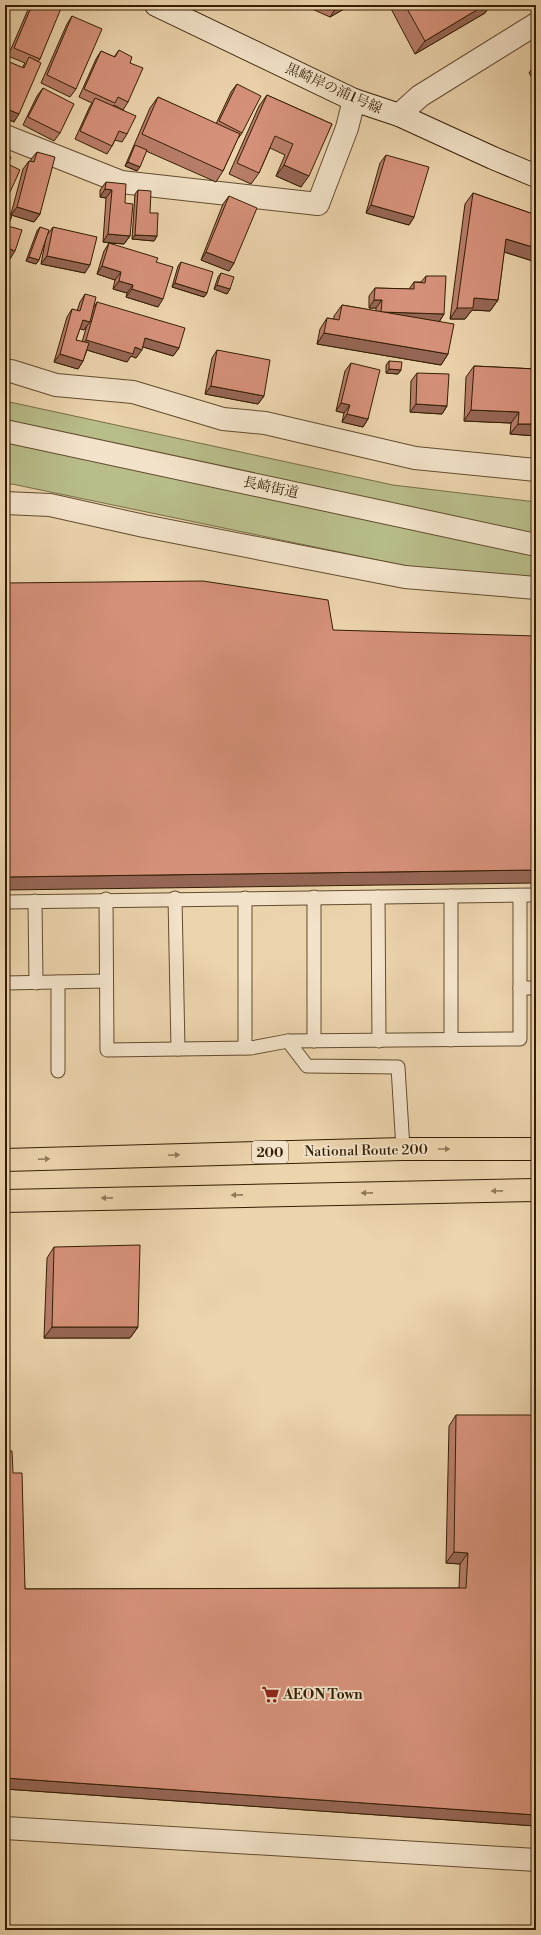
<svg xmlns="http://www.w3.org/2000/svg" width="541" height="1935" viewBox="0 0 541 1935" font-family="'Libre Bodoni','Noto Serif JP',serif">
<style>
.green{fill:#b8bd8a;stroke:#766e46}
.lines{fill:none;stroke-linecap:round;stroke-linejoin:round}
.lane-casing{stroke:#624c2e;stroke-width:15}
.street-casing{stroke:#624c2e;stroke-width:24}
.secondary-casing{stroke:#341e03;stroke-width:24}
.highway-casing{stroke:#341e03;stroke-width:24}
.lane{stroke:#f3e3ca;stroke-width:13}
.street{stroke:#f3e3ca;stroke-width:22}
.secondary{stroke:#f3e3ca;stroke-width:22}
.highway{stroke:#ecd4ad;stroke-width:22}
.wall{fill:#b87d69;stroke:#341e03;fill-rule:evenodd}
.shaded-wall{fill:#966655;stroke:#341e03}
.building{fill:#d6917a;stroke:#341e03}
.oneway{fill:#907958}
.labels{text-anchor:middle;stroke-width:3.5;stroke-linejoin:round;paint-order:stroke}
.shield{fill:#f3e3ca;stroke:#6d593f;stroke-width:1}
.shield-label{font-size:13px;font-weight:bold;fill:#341e03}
.street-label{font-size:14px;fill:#341e03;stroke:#f3e3ca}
.poi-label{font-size:14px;font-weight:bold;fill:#341e03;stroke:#f3e3ca;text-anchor:start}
</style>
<rect width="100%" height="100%" fill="#ecd4ad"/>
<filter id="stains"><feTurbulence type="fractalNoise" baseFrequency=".005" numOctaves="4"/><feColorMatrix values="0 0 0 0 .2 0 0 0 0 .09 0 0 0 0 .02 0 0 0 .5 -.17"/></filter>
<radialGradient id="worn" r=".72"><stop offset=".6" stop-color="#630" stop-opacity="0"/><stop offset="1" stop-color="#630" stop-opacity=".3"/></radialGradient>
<polygon class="green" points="5,401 393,485 536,502 536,593 12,484 5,485"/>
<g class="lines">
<defs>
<g id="lane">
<polyline points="520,896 520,988 536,988"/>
<polyline points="314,897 314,1041"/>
<polyline points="378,897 379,1041"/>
<polyline points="175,898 178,1049"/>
<polyline points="245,898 245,1048"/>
<polyline points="106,899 107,1050 251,1048 288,1041 520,1039 520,988"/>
<polyline points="35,901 36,983"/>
<polyline points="5,902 536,895"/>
<polyline points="58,982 58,1071"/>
<polyline points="5,983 106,981"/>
<polyline points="451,1040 451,896"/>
<polyline points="288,1041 307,1066 398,1067 403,1149"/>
</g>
<g id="street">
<polyline points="399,115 420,96 536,24"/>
<polyline points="5,136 121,182 318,204 347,128 354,100"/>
<polyline points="5,371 11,371 56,385 133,392 223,419 265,423 415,458 536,470"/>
<polyline points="5,431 536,545"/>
<polyline points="5,503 50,505 144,526 405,577 536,588"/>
<polyline points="5,1828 536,1860"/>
</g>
<polyline id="secondary" points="156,5 354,100 399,115 493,158 536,176"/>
<g id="highway">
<polyline points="5,1160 403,1149 536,1149"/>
<polyline points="5,1201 536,1190"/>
</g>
</defs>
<use href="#lane" class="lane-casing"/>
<use href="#street" class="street-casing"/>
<use href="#secondary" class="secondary-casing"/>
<use href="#highway" class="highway-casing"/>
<use href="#lane" class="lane"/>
<use href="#street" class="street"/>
<use href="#secondary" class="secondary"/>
<use href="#highway" class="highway"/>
</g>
<g class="wall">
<polygon points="30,5 59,5 40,59 38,62 14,122 5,118 5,63 7,61 22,68 25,63 8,56"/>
<polygon points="303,5 351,5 330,17"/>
<polygon points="389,5 490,5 485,13 415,54"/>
<polygon points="72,16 76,89 70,97 41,83 67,24"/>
<polygon points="119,50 130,63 128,102 123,110 114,105 113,106 127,134 122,142 115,140 112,146 107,154 75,139 90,106 92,103 79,97 96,59 101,51 114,57"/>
<polygon points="536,63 536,84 529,73"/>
<polygon points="237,84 242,133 237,140 223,171 216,182 146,151 137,171 125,166 150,108 158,97 216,124 231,92"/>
<polygon points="43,88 60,133 54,141 23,125 37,96"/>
<polygon points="267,95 332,124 301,187 276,176 285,155 270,148 259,173 251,184 229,174 259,106"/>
<polygon points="37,152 40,214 34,222 12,215 8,226 10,259 5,212 11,214 23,169 29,161 31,162 31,159"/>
<polygon points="386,155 414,217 409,225 366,213 380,163"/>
<polygon points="106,182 125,203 130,236 124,244 109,243 156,262 158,307 126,297 127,293 113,289 115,280 97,274 104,251 109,243 103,242 106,198 100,197 100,190"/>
<polygon points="138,190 150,213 157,236 154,241 132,239 135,194"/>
<polygon points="473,193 536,215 536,262 504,252 498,300 490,311 472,310 465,319 450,319 465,204"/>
<polygon points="229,196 234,263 229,271 201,260 223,204"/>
<polygon points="40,227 48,234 53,227 85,273 41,264 46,237 39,260 36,264 26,261 37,231"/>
<polygon points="181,262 207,293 204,297 172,287 178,266"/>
<polygon points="221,273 230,289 227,294 214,289 218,277"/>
<polygon points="426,276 444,314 439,322 448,354 441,365 317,344 320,329 327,318 334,319 334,316 342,305 376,311 376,308 369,308 369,296 375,288 409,289 414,282 421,282"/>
<path d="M85,294L94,307L97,302L179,348L173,356L143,347L136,358L131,356L127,362L87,350L83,361L78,369L54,362L67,317L72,309L77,311L80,302ZM87,325L82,342L76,340L80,328L84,330Z"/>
<polygon points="217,350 264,396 258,404 205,394 212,358"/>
<polygon points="389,361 401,370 398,374 386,373 386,365"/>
<polygon points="351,363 368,419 363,427 342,422 344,413 336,411 345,371"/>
<polygon points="474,366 536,369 536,436 510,434 511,423 464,421 466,377"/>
<polygon points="417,373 447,406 442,414 410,412 411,381"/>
<polygon points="54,1247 138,1327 130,1338 44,1338 47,1258"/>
<polygon points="456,1415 536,1826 5,1789 13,1473 25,1589 459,1588 460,1564 446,1563 449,1426"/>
</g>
<g class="shaded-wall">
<polygon points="338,5 351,5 330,17"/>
<polygon points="485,5 490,5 485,13 415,54 425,41"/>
<polygon points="5,108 19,114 14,122 5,118"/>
<polygon points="128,162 140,167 137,171 125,166"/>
<polygon points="284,165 309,176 301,187 276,176"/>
<polygon points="105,189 112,190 106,198 100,197"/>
<polygon points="371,205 414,217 409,225 366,213"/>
<polygon points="17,207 40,214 34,222 11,215"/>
<polygon points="108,234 130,236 124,244 103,242"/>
<polygon points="135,235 157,236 154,241 132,239"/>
<polygon points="506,239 536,248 536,262 498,250"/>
<polygon points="5,247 15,251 10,259 5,257"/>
<polygon points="206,252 234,263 229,271 201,260"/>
<polygon points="47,256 90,265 85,273 41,264"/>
<polygon points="29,257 39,260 36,264 26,261"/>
<polygon points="102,266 121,272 115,280 97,274"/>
<polygon points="119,281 133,285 127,293 113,289"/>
<polygon points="175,283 207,293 204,297 172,287"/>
<polygon points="217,285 230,289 227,294 214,289"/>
<polygon points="132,289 163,299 158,307 126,297"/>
<polygon points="474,298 498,300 490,311 472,310 465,319 450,319 457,308"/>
<polygon points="374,300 382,300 376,308 369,308"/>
<polygon points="381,312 444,314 439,322"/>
<polygon points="83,320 90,322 84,330 77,328"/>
<polygon points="324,333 448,354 441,365 317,344"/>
<polygon points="145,338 179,348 173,356 140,346"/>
<polygon points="86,340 135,347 142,350 136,358 131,356 127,362 80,348"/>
<polygon points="60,354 83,361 78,369 54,362"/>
<polygon points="389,369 401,370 398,374 386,373"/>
<polygon points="211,386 264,396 258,404 205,394"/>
<polygon points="341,403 350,405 344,413 336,411"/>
<polygon points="416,404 447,406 442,414 410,412"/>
<polygon points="471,410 519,412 511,423 464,421"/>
<polygon points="347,414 368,419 363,427 342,422"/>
<polygon points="518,424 536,424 536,436 510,434"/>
<polygon points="536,870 536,883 5,890 5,877"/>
<polygon points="52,1327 138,1327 130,1338 44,1338"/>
<polygon points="454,1552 468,1553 460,1564 446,1563"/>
<polygon points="5,1778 536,1815 536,1826 5,1789"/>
</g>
<g class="building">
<polygon points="32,5 59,5 62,6 40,59 14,48"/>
<polygon points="405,5 485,5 425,41"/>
<polygon points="72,16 102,29 76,89 47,75"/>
<polygon points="119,50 132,57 130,63 143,68 128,102 118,97 115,103 84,89 101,51 115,57"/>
<polygon points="29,57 41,63 19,114 5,108 5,65 7,61 24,68"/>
<polygon points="237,84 261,96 242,133 219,121"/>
<polygon points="43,88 74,104 60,133 28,117"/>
<polygon points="267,95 332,124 309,176 284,165 293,144 275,136 259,173 237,163"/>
<polygon points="158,97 240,134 223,171 142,134"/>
<polygon points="95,98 136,116 127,134 119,131 112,146 80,131"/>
<polygon points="135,145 147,150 140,167 128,162"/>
<polygon points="37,152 55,157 40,214 17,207 29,161 34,162"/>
<polygon points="5,155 11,157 8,164 20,170 5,203"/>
<polygon points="386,155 429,167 414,217 371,205"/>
<polygon points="106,182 126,184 125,203 133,204 130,236 108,234 112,190 105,189"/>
<polygon points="138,190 151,191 150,213 158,213 157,236 135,235"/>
<polygon points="473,193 536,215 536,248 506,239 498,300 474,298 473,308 457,308"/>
<polygon points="229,196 257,208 234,263 206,252"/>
<polygon points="5,212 12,215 8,226 22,230 15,251 5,247"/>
<polygon points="40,227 49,230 39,260 29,257"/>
<polygon points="53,227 97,237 90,265 47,256"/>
<polygon points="109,243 158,258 156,262 173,267 163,299 132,289 133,285 119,281 121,272 102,266"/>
<polygon points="181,262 213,272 207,293 175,283"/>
<polygon points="221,273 234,277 230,289 217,285"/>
<polygon points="426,276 446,276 444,314 381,312 382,300 374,300 375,288 414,289 414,282 425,283"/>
<polygon points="85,294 96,297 90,322 83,320 76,340 89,343 83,361 60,354 72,309 80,311"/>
<polygon points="97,302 185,328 179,348 145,338 142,350 135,347 133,354 86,340"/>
<polygon points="342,305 454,324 448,354 324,333 327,318 339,320"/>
<polygon points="217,350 270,360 264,396 211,386"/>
<polygon points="389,361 402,362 401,370 389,369"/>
<polygon points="351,363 380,370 368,419 347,414 350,405 341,403"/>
<polygon points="474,366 536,369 536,424 518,424 519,412 471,410"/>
<polygon points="417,373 449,374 447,406 416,404"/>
<polygon points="203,581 328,600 333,630 536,636 536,870 5,877 5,583"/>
<polygon points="140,1245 138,1327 52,1327 54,1247"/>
<polygon points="456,1415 534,1415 535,1428 536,1428 536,1815 5,1778 5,1451 12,1451 13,1473 22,1473 25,1589 466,1588 468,1553 454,1552"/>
</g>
<defs><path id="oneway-solid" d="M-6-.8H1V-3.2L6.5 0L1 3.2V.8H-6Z"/></defs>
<g class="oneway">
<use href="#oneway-solid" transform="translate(444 1149)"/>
<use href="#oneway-solid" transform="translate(174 1155) rotate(-2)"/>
<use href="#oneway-solid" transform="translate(44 1159) rotate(-2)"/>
<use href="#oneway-solid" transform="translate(497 1191) rotate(179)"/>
<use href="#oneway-solid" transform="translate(367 1193) rotate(179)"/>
<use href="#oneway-solid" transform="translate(237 1195) rotate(179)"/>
<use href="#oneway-solid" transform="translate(107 1198) rotate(179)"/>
</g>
<defs>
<symbol id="supermarket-bare" viewBox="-9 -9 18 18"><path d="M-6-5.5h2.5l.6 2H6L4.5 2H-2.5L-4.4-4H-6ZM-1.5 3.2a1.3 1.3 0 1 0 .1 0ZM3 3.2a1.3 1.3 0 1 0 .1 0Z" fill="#8f2418" stroke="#f3e3ca" stroke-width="2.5" paint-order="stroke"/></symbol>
</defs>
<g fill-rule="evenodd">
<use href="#supermarket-bare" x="258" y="1682" width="25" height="25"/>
</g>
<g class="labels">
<rect class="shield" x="252" y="1141" width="36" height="22" rx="3"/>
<g class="shield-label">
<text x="270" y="1157">200</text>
</g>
<g class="street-label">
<text transform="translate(334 88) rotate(24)" y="5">黒崎岸の浦1号線</text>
<text transform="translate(271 487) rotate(12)" y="5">長崎街道</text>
<text transform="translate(366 1150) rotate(-1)" y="5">National Route 200</text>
</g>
<g class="poi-label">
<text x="283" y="1699">AEON Town</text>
</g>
</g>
<rect width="541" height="1935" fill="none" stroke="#ecd4ad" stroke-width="20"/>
<rect x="6" y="6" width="529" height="1923" fill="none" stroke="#341e03" stroke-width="2"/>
<rect x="10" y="10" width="521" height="1915" fill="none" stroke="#341e03"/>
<rect width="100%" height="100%" filter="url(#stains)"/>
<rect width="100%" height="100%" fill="url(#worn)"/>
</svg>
